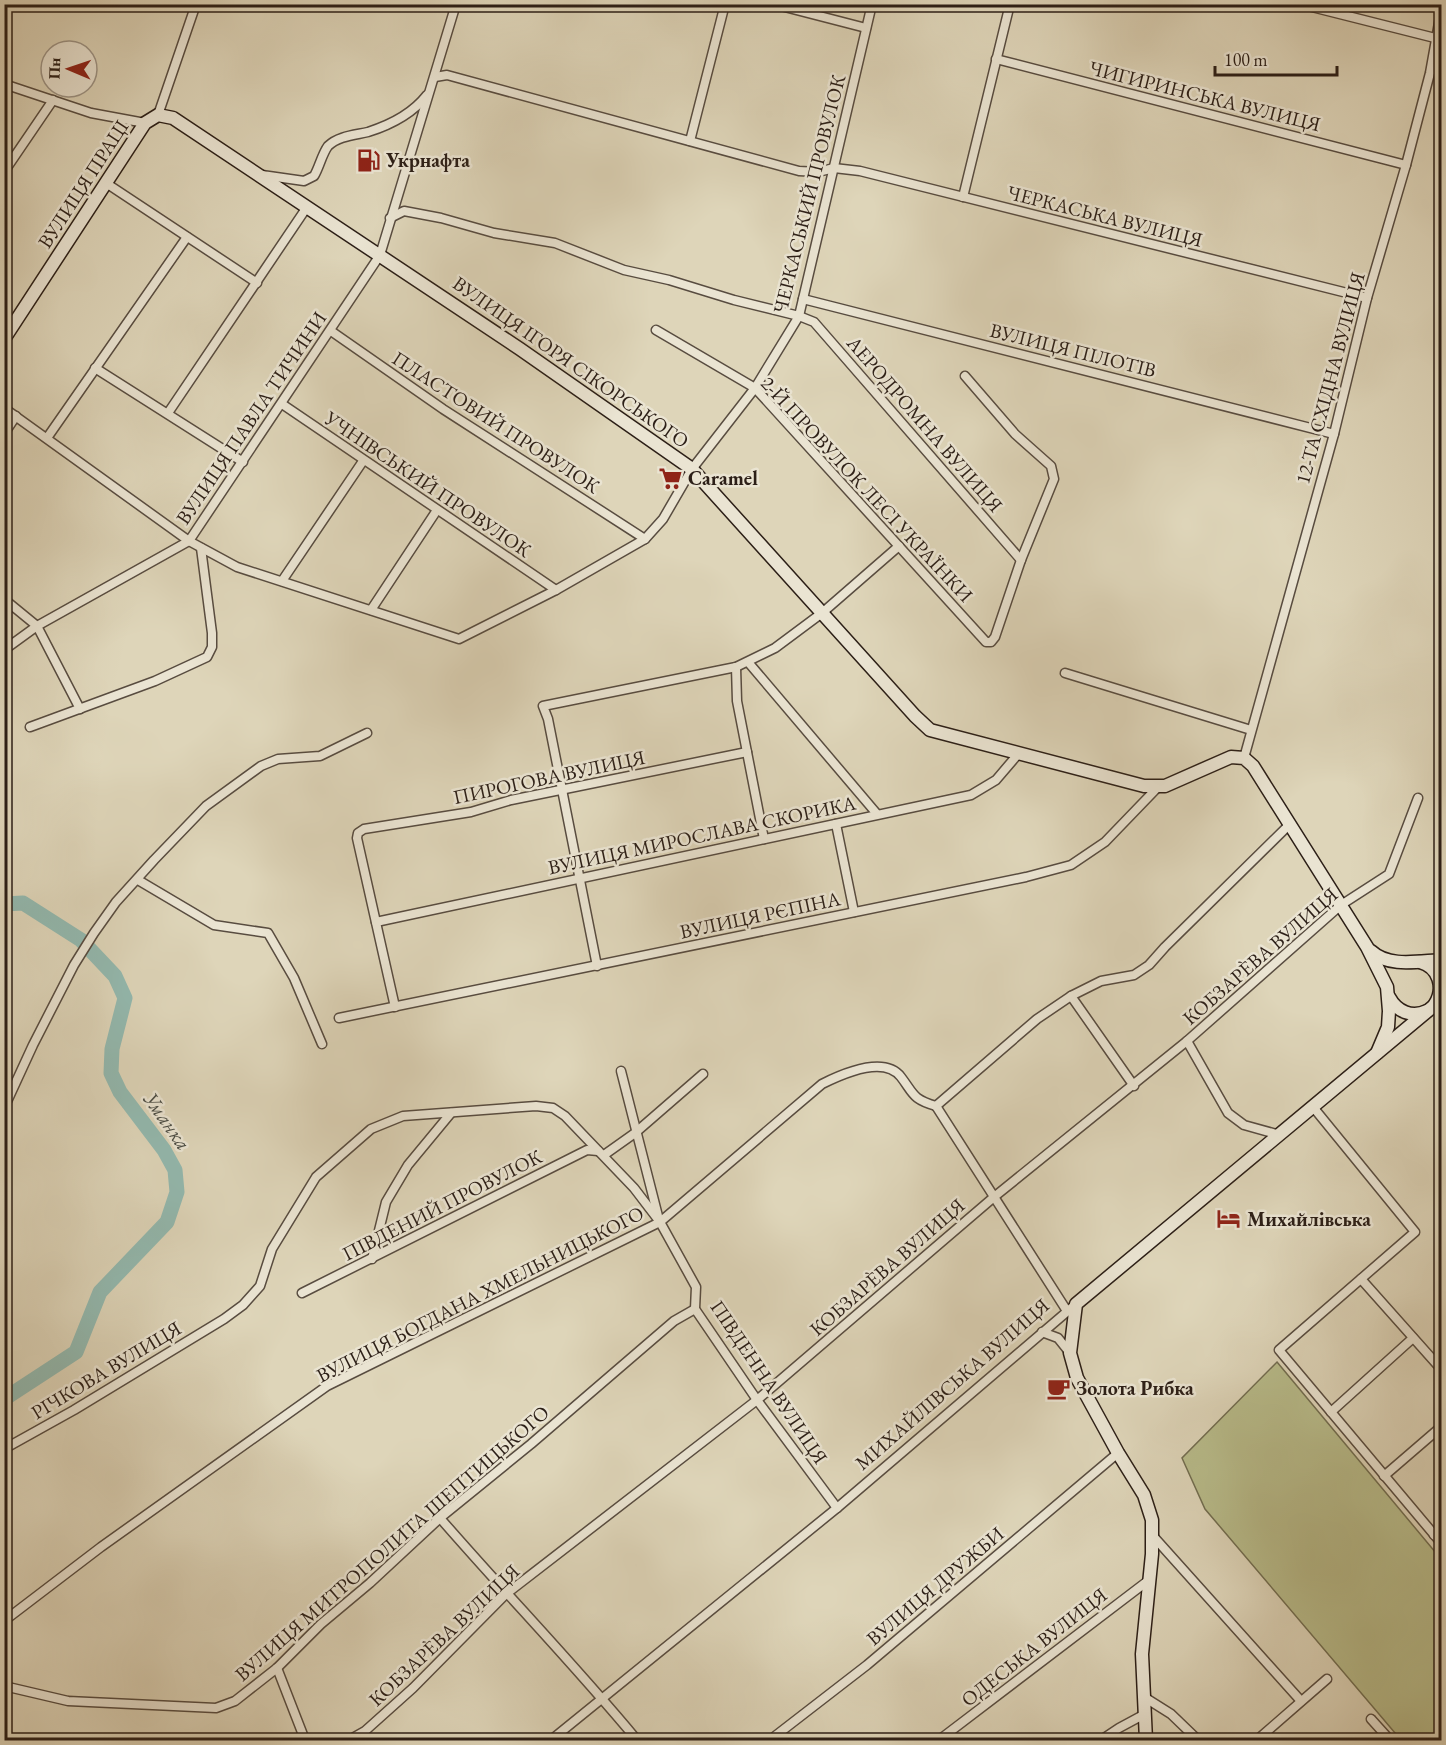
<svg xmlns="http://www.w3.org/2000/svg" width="1446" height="1745" viewBox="0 0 1446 1745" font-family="'EB Garamond',serif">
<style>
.green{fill:#b8bc8b;stroke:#726e51;stroke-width:1.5}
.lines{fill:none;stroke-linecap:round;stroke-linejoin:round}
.river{stroke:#93b9af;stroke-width:15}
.street-casing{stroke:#584c40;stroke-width:11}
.secondary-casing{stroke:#2c1f17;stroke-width:15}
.street{stroke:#eae4d2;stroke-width:8}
.secondary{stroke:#eae4d2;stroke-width:12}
.labels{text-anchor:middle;stroke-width:5;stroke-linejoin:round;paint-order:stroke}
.street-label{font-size:20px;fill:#2c1f17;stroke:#eae4d2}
.poi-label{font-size:20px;font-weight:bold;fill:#2c1f17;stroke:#eae4d2;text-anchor:start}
.water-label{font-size:21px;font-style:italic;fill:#4b4d45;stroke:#eae4d2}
</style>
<rect width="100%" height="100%" fill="#ded5b9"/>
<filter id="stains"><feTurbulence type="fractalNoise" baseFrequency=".00333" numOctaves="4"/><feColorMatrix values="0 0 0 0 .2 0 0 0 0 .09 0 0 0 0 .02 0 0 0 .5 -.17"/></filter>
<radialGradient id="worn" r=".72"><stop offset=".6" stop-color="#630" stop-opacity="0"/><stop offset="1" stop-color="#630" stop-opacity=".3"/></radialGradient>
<polygon class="green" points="1277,1362 1441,1559 1441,1740 1401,1740 1205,1509 1182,1458"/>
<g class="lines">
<polyline class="river" points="4,904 23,903 81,940 115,976 125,998 112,1049 111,1073 120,1092 164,1150 175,1170 177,1192 167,1222 100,1292 76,1352 4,1399"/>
<defs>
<g id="street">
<polyline points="773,4 866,28"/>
<polyline points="1300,4 1435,38"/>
<polyline points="996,59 1406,165"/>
<polyline points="435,77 447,75 799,171 818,172 834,168 860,171 1367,298"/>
<polyline points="4,84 91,113 145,123"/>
<polyline points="158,115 196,4"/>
<polyline points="690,141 725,4"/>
<polyline points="4,172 53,100"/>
<path d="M262,175L304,181L314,176C319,168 322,154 328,146C338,136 355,135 368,132C390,125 413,113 427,95"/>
<polyline points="106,183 257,283"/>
<polyline points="963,197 1010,4"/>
<polyline points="390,218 404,211 441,218 494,233 555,243 624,270 669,280 734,300 799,316 814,322 1021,560"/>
<polyline points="803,299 1334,434"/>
<polyline points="656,330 755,388 986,642 991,642 995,637 1021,560 1054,479 1051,466 1015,434 965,376"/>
<polyline points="331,331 443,409 645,539"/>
<polyline points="95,368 243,462"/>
<polyline points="282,404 556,590"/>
<polyline points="4,408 189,541 237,567 459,639 556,590 645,539 663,519 692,469 755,388 799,316 872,4"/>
<polyline points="168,413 307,207"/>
<polyline points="4,434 16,416"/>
<polyline points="47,438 187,237"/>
<polyline points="282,581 363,461"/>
<polyline points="4,599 37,626 80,709"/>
<polyline points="371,610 437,510"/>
<polyline points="4,650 37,626 189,541 380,255 456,4"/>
<polyline points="748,662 877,814"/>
<polyline points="736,667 737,701 764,839"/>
<polyline points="1065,673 1251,730"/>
<polyline points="30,727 155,681 207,657 212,647 212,633 201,548"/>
<polyline points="1244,758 1334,434 1367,298 1406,165 1430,73 1442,6"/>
<polyline points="836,824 854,912"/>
<polyline points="138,880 214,925 268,933 294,978 322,1044"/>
<polyline points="376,922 971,795 996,780 1019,753"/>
<polyline points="597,966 548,719 543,706 736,667 775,648 822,613 899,546"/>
<polyline points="1071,996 1134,1086"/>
<polyline points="395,1007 357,838 358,833 364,829 471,812 511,800 747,752"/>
<polyline points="339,1018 1026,877 1071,865 1105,842 1159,786"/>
<polyline points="1187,1041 1228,1113 1244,1125 1280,1135"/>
<polyline points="621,1071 658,1216"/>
<polyline points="936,1106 1037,1019 1071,996 1101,981 1134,975 1149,965 1165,947 1290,824"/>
<polyline points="936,1106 1067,1311"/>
<polyline points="1313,1107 1415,1232 1279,1350 1442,1544"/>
<polyline points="4,1108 33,1045 74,965 94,933 116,902 154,860 206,806 261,766 278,759 320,756 367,733"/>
<polyline points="604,1155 635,1133 703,1074"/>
<polyline points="372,1259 386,1202 408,1165 451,1113"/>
<polyline points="1361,1279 1442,1370"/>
<polyline points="302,1293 587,1150 598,1151"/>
<polyline points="1042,1332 1058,1338 1070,1353"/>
<polyline points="1331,1412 1413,1338"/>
<polyline points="4,1449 74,1410 224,1319 243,1305 260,1286 272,1249 316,1177 371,1129 403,1116 536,1106 553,1108 565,1116 634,1188 660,1222 696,1287 695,1309 757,1400 837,1508"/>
<polyline points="1384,1476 1442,1426"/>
<path d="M440,1518C505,1593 574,1664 637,1740"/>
<polyline points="1434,1535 1442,1528"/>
<polyline points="1153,1536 1301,1701"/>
<path d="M4,1621L101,1547L327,1386L660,1222L822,1084C842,1074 884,1055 901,1077C914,1094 912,1099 936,1106"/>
<polyline points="277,1668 305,1740"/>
<polyline points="4,1686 68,1701 216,1708 235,1701 277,1668 321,1624 370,1583 440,1518 531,1444 674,1321 695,1309"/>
<polyline points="1144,1697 1171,1714 1198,1740"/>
<polyline points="1371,1719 1390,1740"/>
<polyline points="349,1740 365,1731 413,1688 506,1594 757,1400 994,1197 1187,1041 1341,905 1389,874 1418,798"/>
<polyline points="551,1740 837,1508 1076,1304"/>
<polyline points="770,1740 867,1665 1118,1453"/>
<polyline points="939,1740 1149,1580"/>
<polyline points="1101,1740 1119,1728 1145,1714"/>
<polyline points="1257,1740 1327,1679"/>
</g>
<g id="secondary">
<polyline points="4,339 145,123 158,115 173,118 520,349 692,469 915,716 930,730 1144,786 1165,786 1231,757 1244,758 1253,766 1367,947 1387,987 1389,1011 1388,1027 1377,1053"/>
<path d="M1371,951C1389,968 1419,961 1442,960"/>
<path d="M1420,962C1439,967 1445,988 1435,1004"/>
<path d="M1389,997C1397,1012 1412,1018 1427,1011"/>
<polyline points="1146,1740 1142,1654 1152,1554 1152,1520 1144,1495 1118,1453 1077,1378 1070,1353 1076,1304 1442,999"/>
</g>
</defs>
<use href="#street" class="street-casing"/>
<use href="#secondary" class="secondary-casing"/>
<use href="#street" class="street"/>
<use href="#secondary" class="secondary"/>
</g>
<defs>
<symbol id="fuel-bare" viewBox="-9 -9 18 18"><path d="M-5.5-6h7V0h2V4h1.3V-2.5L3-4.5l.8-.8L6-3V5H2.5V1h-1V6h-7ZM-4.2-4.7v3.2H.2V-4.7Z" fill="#8f2418" stroke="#eae4d2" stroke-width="2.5" paint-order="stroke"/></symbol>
<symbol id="supermarket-bare" viewBox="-9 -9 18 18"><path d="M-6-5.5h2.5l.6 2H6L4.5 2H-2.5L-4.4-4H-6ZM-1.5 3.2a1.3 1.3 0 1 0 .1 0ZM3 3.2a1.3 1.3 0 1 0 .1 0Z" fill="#8f2418" stroke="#eae4d2" stroke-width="2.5" paint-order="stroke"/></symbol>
<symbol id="hotel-bare" viewBox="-9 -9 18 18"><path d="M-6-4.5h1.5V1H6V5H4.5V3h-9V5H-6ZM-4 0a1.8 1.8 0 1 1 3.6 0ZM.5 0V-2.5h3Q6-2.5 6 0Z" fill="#8f2418" stroke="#eae4d2" stroke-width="2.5" paint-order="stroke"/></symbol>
<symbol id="cafe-bare" viewBox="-9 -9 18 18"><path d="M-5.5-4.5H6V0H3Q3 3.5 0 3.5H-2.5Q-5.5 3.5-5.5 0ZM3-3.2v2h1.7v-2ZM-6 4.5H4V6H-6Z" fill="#8f2418" stroke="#eae4d2" stroke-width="2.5" paint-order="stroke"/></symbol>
</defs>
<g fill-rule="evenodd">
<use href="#fuel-bare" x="352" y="144" width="33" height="33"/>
<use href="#supermarket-bare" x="654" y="462" width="33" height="33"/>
<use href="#hotel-bare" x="1212" y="1202" width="33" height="33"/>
<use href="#cafe-bare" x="1042" y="1372" width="33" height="33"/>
</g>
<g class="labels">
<g class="street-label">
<text transform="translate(1205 96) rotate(14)" y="7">ЧИГИРИНСЬКА ВУЛИЦЯ</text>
<text transform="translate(83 184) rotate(-57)" y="7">ВУЛИЦЯ ПРАЦІ</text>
<text transform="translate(809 194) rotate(-76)" y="7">ЧЕРКАСЬКИЙ ПРОВУЛОК</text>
<text transform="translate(1105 216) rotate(14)" y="7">ЧЕРКАСЬКА ВУЛИЦЯ</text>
<text transform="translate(1073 350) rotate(14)" y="7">ВУЛИЦЯ ПІЛОТІВ</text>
<text transform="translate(571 362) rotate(35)" y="7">ВУЛИЦЯ ІГОРЯ СІКОРСЬКОГО</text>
<text transform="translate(1330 378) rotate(-75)" y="7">12-ТА СХІДНА ВУЛИЦЯ</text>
<text transform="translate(251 418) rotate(-56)" y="7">ВУЛИЦЯ ПАВЛА ТИЧИНИ</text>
<text transform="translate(496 422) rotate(33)" y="7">ПЛАСТОВИЙ ПРОВУЛОК</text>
<text transform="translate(925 424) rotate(49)" y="7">АЕРОДРОМНА ВУЛИЦЯ</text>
<text transform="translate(428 484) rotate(34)" y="7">УЧНІВСЬКИЙ ПРОВУЛОК</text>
<text transform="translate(867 489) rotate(47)" y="7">2-Й ПРОВУЛОК ЛЕСІ УКРАЇНКИ</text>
<text transform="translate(549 777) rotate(-12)" y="7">ПИРОГОВА ВУЛИЦЯ</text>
<text transform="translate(702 835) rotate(-12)" y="7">ВУЛИЦЯ МИРОСЛАВА СКОРИКА</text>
<text transform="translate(760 915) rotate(-12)" y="7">ВУЛИЦЯ РЄПІНА</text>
<text transform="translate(1260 956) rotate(-41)" y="7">КОБЗАРÈВА ВУЛИЦЯ</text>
<text transform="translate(442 1205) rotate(-27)" y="7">ПІВДЕНИЙ ПРОВУЛОК</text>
<text transform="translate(887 1267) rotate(-41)" y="7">КОБЗАРÈВА ВУЛИЦЯ</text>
<text transform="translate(480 1294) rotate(-27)" y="7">ВУЛИЦЯ БОГДАНА ХМЕЛЬНИЦЬКОГО</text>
<text transform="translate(106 1370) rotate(-31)" y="7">РІЧКОВА ВУЛИЦЯ</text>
<text transform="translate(769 1382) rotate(56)" y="7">ПІВДЕННА ВУЛИЦЯ</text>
<text transform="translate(952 1384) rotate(-41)" y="7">МИХАЙЛІВСЬКА ВУЛИЦЯ</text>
<text transform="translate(392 1543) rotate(-41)" y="7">ВУЛИЦЯ МИТРОПОЛИТА ШЕПТИЦЬКОГО</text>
<text transform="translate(935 1586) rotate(-40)" y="7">ВУЛИЦЯ ДРУЖБИ</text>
<text transform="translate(444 1635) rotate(-43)" y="7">КОБЗАРÈВА ВУЛИЦЯ</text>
<text transform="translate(1034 1647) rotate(-38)" y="7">ОДЕСЬКА ВУЛИЦЯ</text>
</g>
<g class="poi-label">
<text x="386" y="167">Укрнафта</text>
<text x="688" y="485">Caramel</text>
<text x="1247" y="1226">Михайлівська</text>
<text x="1076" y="1395">Золота Рибка</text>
</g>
<g class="water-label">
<text transform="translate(167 1121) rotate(55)" y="7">Уманка</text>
</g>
</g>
<rect width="1446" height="1745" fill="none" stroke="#ded5b9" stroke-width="24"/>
<rect x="6" y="6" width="1434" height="1733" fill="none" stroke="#2c1f17" stroke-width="3"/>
<rect x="12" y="12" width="1422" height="1721" fill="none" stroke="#2c1f17" stroke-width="1.5"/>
<g transform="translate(69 69) rotate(272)"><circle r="28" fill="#eae4d2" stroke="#9e9587" stroke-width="1.5"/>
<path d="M0-4.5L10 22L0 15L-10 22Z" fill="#8f2418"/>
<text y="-9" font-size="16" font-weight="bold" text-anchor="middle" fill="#2c1f17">Пн</text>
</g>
<path d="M1215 66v9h122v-9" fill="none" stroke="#2c1f17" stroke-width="3"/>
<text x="1224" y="66" font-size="18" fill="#2c1f17" stroke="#eae4d2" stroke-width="4.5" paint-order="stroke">100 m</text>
<rect width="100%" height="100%" filter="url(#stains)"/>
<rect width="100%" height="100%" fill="url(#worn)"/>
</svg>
